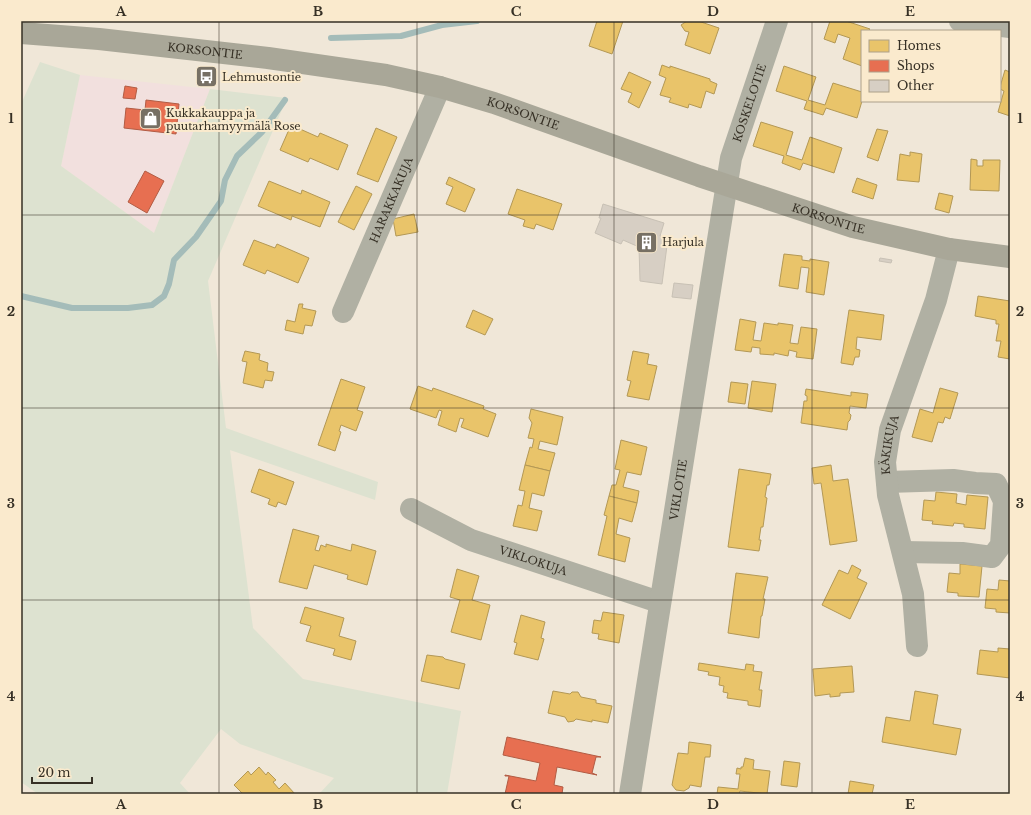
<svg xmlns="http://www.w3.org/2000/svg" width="1031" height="815" viewBox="0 0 1031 815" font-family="'Libre Baskerville',serif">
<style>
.commercial{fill:#f2e0de}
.green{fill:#dde2d0}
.homes{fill:#e9c46a;stroke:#b39855}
.shops{fill:#e76f51;stroke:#b25c44}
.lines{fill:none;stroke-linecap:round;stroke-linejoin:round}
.stream{stroke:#a4bcb9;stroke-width:6}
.building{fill:#d7cfc4;stroke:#c8c1b5}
.minor{stroke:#b0b0a3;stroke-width:22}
.major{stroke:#a9a798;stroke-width:22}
.grid{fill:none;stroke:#363025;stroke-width:1;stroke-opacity:0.55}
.labels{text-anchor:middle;stroke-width:4;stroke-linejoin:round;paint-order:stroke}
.street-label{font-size:11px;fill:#363025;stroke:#faeacd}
.poi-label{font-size:11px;fill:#363025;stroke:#faeacd;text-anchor:start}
.neatline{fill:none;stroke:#363025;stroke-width:1.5}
.grid-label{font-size:13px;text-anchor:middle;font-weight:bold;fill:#363025}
</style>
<rect width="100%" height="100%" fill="#f0e7d8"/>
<polygon class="commercial" points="80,75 210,89 154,233 61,166"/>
<polygon class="green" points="40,62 80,75 61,166 154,233 210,89 287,98 208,281 226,428 378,482 375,500 230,450 253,628 303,679 461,711 447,794 319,794 334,778 240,744 221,729 180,783 190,794 38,794 21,782 21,104"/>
<g class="homes">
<polygon points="597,21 623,21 612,54 589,46"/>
<polygon points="687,21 698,21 719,28 710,54 685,45 689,32 685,31 681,25"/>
<polygon points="830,21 846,21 870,29 869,30 872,31 862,31 862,66 843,59 850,38 838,34 835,43 824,39"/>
<polygon points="662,65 670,68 670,66 710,79 710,81 717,84 714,94 706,91 701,108 689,104 688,108 669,102 671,98 660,95 666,78 659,75"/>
<polygon points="784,66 816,77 808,100 825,105 833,83 862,92 862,101 857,118 826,108 823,115 804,109 807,101 776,91"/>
<polygon points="1005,70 1010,72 1010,116 998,112 1004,91 1000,89 1000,87"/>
<polygon points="629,72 651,82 639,108 628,102 632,93 621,89"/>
<polygon points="761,122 793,132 786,155 802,160 810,137 842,148 834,173 803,163 800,170 782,163 784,156 753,146"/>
<polygon points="291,125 318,137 320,133 348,145 338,170 310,158 308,162 280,150"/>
<polygon points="376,128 397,137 378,182 357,174"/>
<polygon points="877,129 888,131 878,161 867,157"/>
<polygon points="910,152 922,154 919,182 897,180 900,154 910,156"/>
<polygon points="971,159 977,160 977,166 983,166 983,160 1000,160 999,191 970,190"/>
<polygon points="449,177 475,189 465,212 446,204 453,187 446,184"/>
<polygon points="857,178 877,185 873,199 852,192"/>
<polygon points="269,181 301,194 302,190 330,202 320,227 292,216 291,220 258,206"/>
<polygon points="356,186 372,194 354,230 338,222"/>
<polygon points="517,189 562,204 553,230 536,224 534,229 523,226 525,220 508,214"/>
<polygon points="939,193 953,196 949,213 935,209"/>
<polygon points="414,214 418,232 396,236 393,219"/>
<polygon points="254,240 275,248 277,244 309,258 298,283 267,270 265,274 243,265"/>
<polygon points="784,254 802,256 802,260 810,261 810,259 829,262 824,295 806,292 809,268 801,267 798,289 779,286"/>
<polygon points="978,296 1010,301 1010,359 998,357 1001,341 996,341 999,324 996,324 996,320 975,316"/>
<polygon points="299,304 303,304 302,308 316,311 312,326 305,325 303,334 285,330 287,320 295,322"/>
<polygon points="473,310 493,319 485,335 466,327"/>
<polygon points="849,310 884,315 881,340 857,337 856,349 860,350 859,357 855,357 853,365 841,363"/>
<polygon points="740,319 756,322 753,340 761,341 764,323 778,325 778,323 793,325 790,343 798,344 801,327 817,329 813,359 796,357 797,352 789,350 788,356 774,353 774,355 760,354 760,348 752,347 751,352 735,350"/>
<polygon points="245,351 260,354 259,360 268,363 267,371 274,372 272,381 265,380 263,388 243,383 247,362 242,361"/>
<polygon points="633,351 649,354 647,364 657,366 649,400 627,396 631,381 627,380"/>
<polygon points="341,379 365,387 357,410 363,412 356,431 341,425 339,431 341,432 335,451 318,445"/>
<polygon points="752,381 776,384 772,412 748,408"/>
<polygon points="731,382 748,384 745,404 728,402"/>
<polygon points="418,386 432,391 433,388 484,406 483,409 496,414 488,437 461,427 464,419 460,418 456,432 438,425 442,411 439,410 436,418 410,409"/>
<polygon points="940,388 958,393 950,419 945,417 943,423 938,422 932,442 912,437 920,409 933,413"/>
<polygon points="806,389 851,396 851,392 868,394 866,408 850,406 849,413 851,415 850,420 848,422 847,430 801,423 804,401 807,401 807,396 805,395"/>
<polygon points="531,409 563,417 557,445 540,441 538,449 555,453 550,471 525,465 530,447 532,448 534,439 528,438 532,423 529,418"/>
<polygon points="621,440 647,447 641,475 627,472 623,487 639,491 637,503 609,496 612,485 616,485 620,470 615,469"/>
<polygon points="525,465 550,471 544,496 532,493 529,508 542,511 537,531 513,526 518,505 522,506 525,491 519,490"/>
<polygon points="831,465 833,481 848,479 857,541 830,545 821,483 814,484 812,468"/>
<polygon points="259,469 294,482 286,505 278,502 276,507 268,504 270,499 251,492"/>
<polygon points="739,469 771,474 769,485 767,485 765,497 767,498 763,527 761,527 759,540 761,540 759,551 728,547"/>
<polygon points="936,492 957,494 956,503 966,505 967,495 988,497 985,529 964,527 964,524 954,523 953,526 932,524 933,521 922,520 924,500 935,501"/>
<polygon points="609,496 637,503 632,522 619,518 616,534 630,538 625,562 598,555 607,516 604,515"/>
<polygon points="293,529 319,536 315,550 319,551 321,545 326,547 326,544 351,551 352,544 376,551 367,585 347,579 348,575 314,565 307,589 279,582"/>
<polygon points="960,564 982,566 979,597 958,596 958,593 947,592 949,573 960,574"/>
<polygon points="852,565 861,570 857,578 867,583 850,619 822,605 839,570 848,574"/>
<polygon points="457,569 479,576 472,600 490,605 481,640 451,632 460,600 450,597"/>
<polygon points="736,573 768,577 763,599 765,599 762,616 761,616 759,638 728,633"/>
<polygon points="999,580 1010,581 1010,613 996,612 996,609 985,608 987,589 998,590"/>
<polygon points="305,607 344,618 339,636 356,641 351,660 333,655 335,649 306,641 311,626 300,623"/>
<polygon points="603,612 624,615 619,643 598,639 599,634 592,633 594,620 601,621"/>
<polygon points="521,615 545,622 541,638 544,639 538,660 514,654 517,643 514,642"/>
<polygon points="998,648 1010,649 1010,678 977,674 980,650 998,652"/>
<polygon points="427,655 443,657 445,659 465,664 459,689 421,681"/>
<polygon points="699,663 745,670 746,664 754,665 753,671 762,672 759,690 762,690 760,707 748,705 748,701 727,698 728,693 723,692 724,686 719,685 720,677 708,675 709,672 698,670"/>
<polygon points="852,666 854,692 840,693 840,696 830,697 830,694 815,696 813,669"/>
<polygon points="553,691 570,694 572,692 578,692 581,697 596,700 596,703 612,706 608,723 592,720 592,722 576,719 574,721 568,722 565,717 548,713"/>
<polygon points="915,691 938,695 933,724 961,729 956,755 882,742 886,717 910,721"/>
<polygon points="689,742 711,745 710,757 705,757 701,787 690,785 689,788 684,791 676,790 672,785 678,753 688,754"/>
<polygon points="745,758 754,760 753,769 770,771 767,794 740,791 739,794 717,794 718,787 738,789 740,774 736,774 737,768 741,769 741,767 743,767"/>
<polygon points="784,761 800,763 797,787 781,785"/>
<polygon points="259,767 266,775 268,772 276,780 273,782 279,789 285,783 295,794 243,794 234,785 248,771 251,775"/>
<polygon points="850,781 874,785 872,794 848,794"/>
</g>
<g class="shops">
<polygon points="125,86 137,88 135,99 123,98"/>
<polygon points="146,100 179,104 176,134 124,128 126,108 145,110"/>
<polygon points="145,171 164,181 147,213 128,202"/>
<polygon points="507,737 601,757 596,757 592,773 597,775 557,767 554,785 563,787 562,794 505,794 509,776 505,776 505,775 536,781 540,763 503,755"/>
</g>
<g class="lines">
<g class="stream">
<polyline points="331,38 401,36 442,25 477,21"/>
<polyline points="21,296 72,308 128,308 152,305 164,296 169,284 174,260 196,237 221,201 225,180 237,156 262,132 285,100"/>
</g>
</g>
<g class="building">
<polygon points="603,204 664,223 660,236 668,238 662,284 640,281 639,247 623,240 621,244 595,233 601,218 599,218"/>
<polygon points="880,258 892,260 891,263 879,261"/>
<polygon points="674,283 693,285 691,299 672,297"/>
</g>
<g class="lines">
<g class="minor">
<polyline points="960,21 1010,27"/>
<path id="s1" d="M343,312L440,87"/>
<polyline points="887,482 953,480 975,483 996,484 1004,501 1001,545 992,557 962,553 903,552"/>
<path id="s2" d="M411,509L471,540L659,602"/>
<path id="s3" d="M917,646L913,594L888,495L885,462L890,430L936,300L949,249"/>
<path id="s4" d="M630,794L731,158L777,21"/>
</g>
<path class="major" id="s5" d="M21,33L99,39L268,58L386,75L440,87L494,103L699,176L853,227L949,249L1010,257"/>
</g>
<path class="grid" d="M219,21V794M417,21V794M614,21V794M812,21V794M21,215H1010M21,408H1010M21,600H1010"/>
<defs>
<symbol id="bus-square" viewBox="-11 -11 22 22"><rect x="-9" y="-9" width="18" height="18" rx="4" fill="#777064" stroke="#faeacd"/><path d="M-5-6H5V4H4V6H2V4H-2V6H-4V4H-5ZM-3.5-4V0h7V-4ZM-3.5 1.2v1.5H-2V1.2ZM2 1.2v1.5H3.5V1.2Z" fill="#fff"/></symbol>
<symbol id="shop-square" viewBox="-11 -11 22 22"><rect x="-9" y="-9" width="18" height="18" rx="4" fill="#777064" stroke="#faeacd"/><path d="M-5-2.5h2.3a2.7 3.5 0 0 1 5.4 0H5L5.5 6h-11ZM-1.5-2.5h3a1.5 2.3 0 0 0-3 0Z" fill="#fff"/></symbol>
<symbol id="building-square" viewBox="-11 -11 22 22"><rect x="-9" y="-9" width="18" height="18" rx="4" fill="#777064" stroke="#faeacd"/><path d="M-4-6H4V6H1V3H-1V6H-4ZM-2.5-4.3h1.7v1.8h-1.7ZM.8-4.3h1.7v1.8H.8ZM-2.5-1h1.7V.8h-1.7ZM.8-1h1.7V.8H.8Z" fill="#fff"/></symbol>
</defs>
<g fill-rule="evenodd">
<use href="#bus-square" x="194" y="64" width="25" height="25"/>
<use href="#shop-square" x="138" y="106" width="25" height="25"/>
<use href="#building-square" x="634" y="230" width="25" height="25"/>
</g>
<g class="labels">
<g class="street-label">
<text dy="4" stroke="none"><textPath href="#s5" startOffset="185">KORSONTIE</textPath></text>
<text dy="4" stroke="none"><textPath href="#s4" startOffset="702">KOSKELOTIE</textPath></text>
<text dy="4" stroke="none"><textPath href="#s5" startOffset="510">KORSONTIE</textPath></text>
<text dy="4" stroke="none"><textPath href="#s1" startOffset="122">HARAKKAKUJA</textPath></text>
<text dy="4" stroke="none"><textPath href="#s5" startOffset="833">KORSONTIE</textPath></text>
<text dy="4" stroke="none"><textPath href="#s3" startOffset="205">KÄKIKUJA</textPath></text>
<text dy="4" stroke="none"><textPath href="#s4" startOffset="308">VIKLOTIE</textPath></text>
<text dy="4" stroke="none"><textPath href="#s2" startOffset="133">VIKLOKUJA</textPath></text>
</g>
<g class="poi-label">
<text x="222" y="81">Lehmustontie</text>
<text x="166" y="117">Kukkakauppa ja<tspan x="166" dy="13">puutarhamyymälä Rose</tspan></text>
<text x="662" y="246">Harjula</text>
</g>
</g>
<rect width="1031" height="815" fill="none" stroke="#faeacd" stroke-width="44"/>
<rect x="861" y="30" width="140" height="72" fill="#faeacd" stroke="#aca08a"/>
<rect x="869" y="40" width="20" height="12" fill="#e9c46a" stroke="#aca08a"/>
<text x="897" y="50" font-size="12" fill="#363025">Homes</text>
<rect x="869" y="60" width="20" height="12" fill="#e76f51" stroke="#aca08a"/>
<text x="897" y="70" font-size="12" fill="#363025">Shops</text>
<rect x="869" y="80" width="20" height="12" fill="#d7cfc4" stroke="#aca08a"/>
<text x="897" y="90" font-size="12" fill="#363025">Other</text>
<path d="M32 777v6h60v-6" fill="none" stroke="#363025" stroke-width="2"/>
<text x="38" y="777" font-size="12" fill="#363025" stroke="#faeacd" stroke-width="3" paint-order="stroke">20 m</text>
<rect x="22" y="22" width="987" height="771" class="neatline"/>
<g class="grid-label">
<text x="121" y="16">A</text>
<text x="318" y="16">B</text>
<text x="516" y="16">C</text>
<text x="713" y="16">D</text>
<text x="910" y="16">E</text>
<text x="11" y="123">1</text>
<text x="1020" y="123">1</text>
<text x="11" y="316">2</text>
<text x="1020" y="316">2</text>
<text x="11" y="508">3</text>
<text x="1020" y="508">3</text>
<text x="11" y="701">4</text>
<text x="1020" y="701">4</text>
<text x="121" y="809">A</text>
<text x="318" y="809">B</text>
<text x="516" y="809">C</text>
<text x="713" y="809">D</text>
<text x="910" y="809">E</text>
</g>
</svg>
